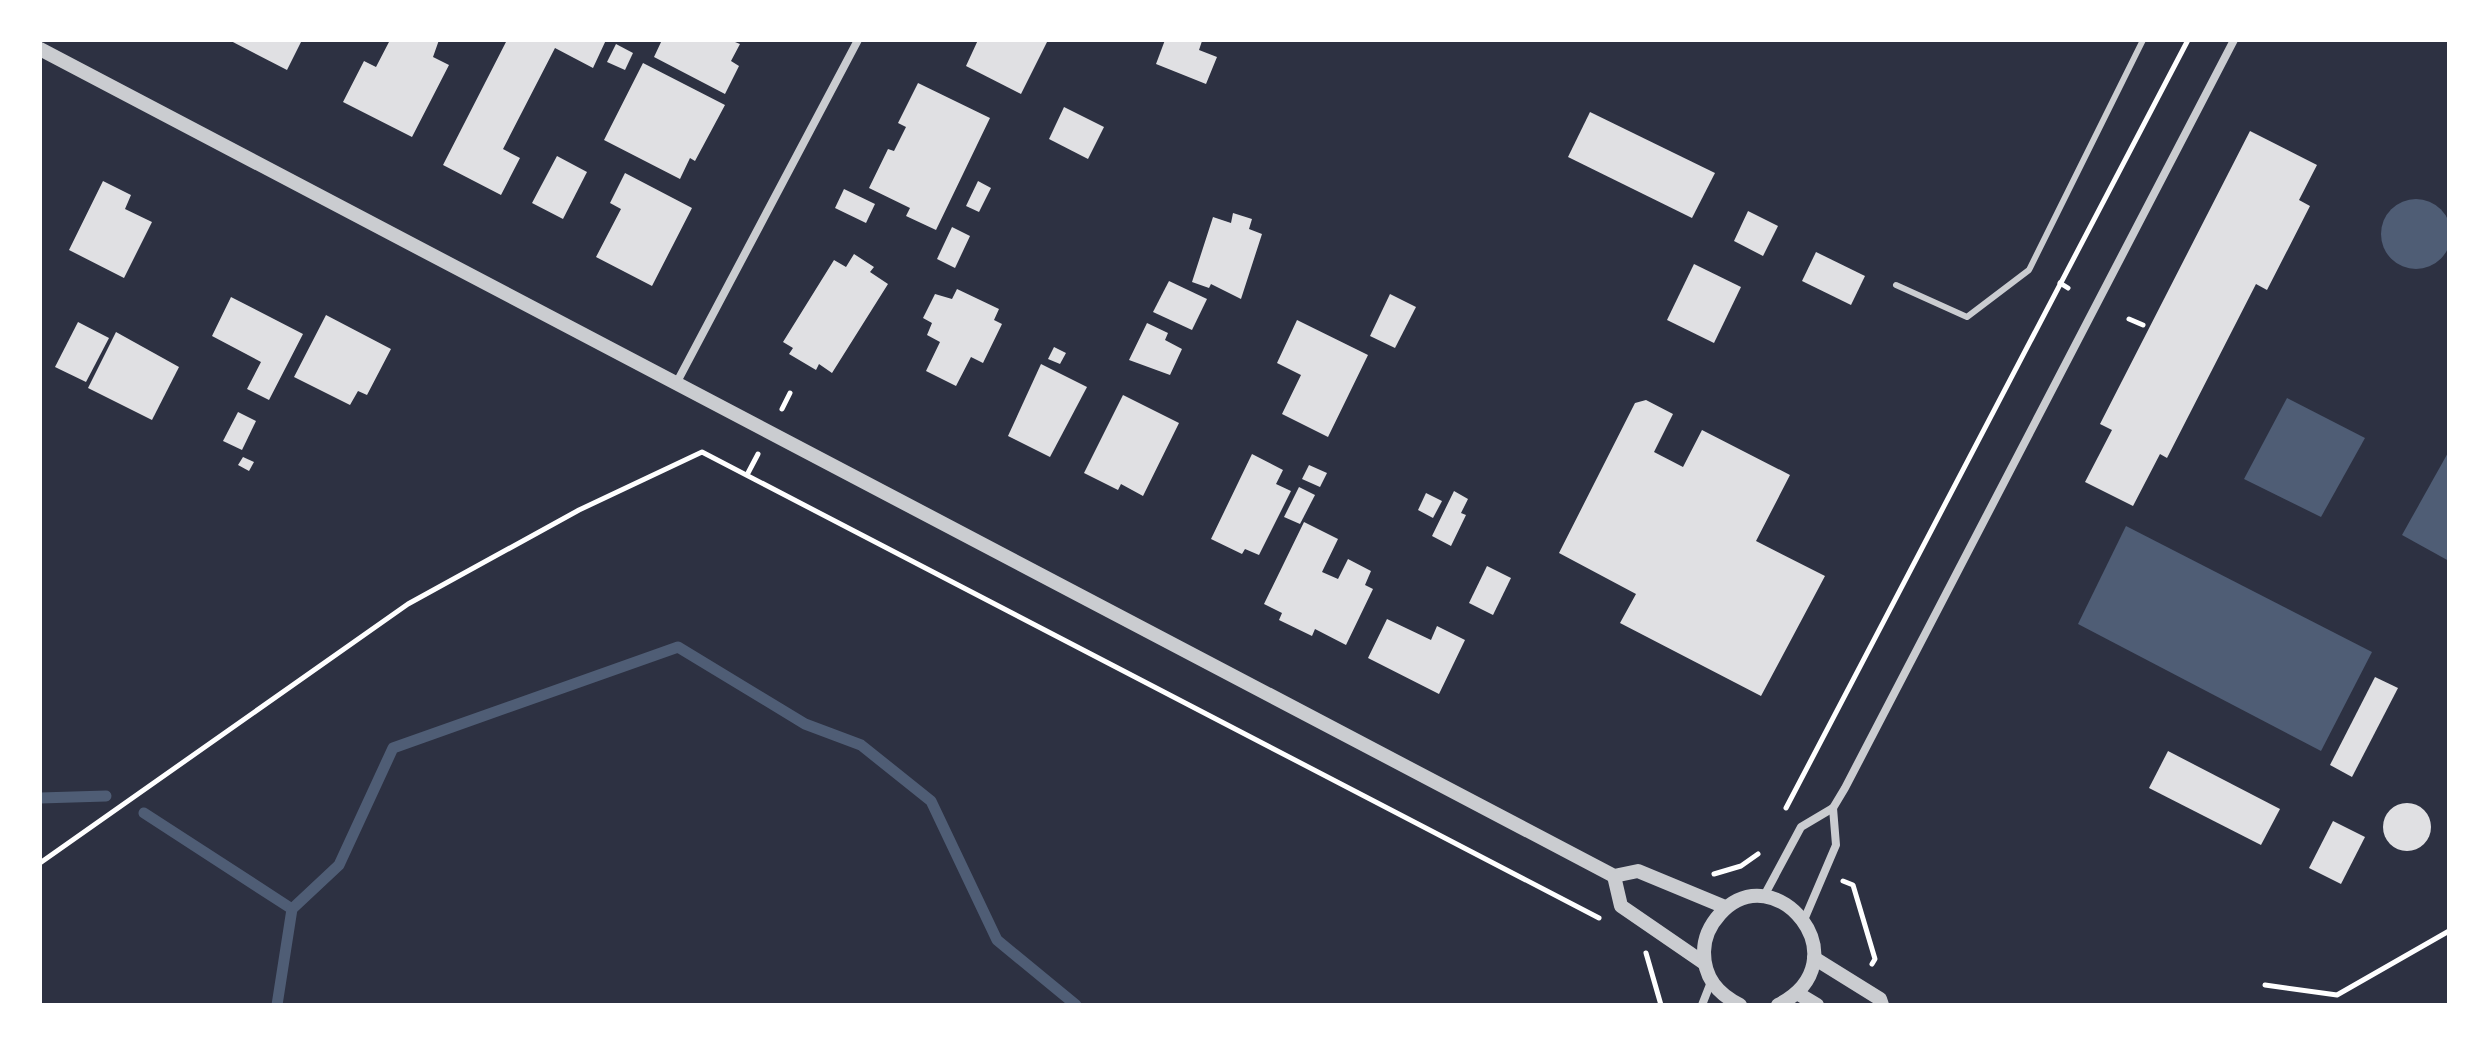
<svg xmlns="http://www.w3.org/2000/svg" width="2489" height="1045" viewBox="0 0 2489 1045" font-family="'Space Grotesk',sans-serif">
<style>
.water{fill:#4f5d75}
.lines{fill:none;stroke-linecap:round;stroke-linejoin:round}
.stream{stroke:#4f5d75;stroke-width:11}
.building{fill:#e0e0e3}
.path{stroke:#fff;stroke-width:5}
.service{stroke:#caccd0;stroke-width:6}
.minor{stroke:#caccd0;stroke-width:8}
.tertiary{stroke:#caccd0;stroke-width:14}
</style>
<rect width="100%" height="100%" fill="#2d3142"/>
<g class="water">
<circle cx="2416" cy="234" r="35"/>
<polygon points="2287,398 2365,438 2321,517 2244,479"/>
<polygon points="2449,451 2449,561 2402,535"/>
<polygon points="2126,526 2372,652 2321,751 2078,624"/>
</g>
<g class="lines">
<g class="stream">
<polyline points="40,798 106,796"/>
<polyline points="144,813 292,909"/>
<polyline points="277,1005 292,909 339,865 393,748 678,647 805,724 861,745 931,801 997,940 1076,1005"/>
</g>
</g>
<g class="building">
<polygon points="229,40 302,40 287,70"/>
<polygon points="390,40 439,40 433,57 449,65 412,137 343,102 364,61 376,67"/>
<polygon points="507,40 606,40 593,68 555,48 503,149 520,158 501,195 443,165"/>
<polygon points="662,40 730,40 740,44 731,61 739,66 725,94 654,57"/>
<polygon points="978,40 1048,40 1021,94 966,66"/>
<polygon points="1165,40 1202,41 1199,50 1217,57 1206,84 1156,64"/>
<polygon points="616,44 633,53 625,70 607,62"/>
<polygon points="643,63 725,105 695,161 690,158 680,179 604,140"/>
<polygon points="918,83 990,118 936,230 906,216 910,208 869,188 888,149 894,151 906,127 898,123"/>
<polygon points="1064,107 1104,127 1088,159 1049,139"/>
<polygon points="1590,112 1715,173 1692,218 1568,157"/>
<polygon points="2250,131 2317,165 2299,200 2310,206 2267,290 2256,284 2167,458 2160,454 2133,506 2085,482 2112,430 2100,424"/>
<polygon points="557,156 587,172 563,219 532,203"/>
<polygon points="625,173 692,208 652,286 596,257 621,209 610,203"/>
<polygon points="103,181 131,195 125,209 152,222 124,278 69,250"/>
<polygon points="978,181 991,188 979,212 966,206"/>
<polygon points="844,189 875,204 866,223 835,208"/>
<polygon points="1748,211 1778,226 1763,256 1734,241"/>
<polygon points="1233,213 1252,219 1249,229 1262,234 1241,299 1211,284 1209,288 1192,282 1213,217 1231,223"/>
<polygon points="952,227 970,236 955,268 937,259"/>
<polygon points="1816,252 1865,276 1851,305 1802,281"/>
<polygon points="854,254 874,267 870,272 888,284 832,373 819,364 816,370 789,354 793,348 783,342 834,260 846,267"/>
<polygon points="1694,264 1741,287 1714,343 1667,320"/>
<polygon points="1169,281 1207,299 1192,330 1153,312"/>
<polygon points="957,289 999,309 994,320 1002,324 983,363 971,357 956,386 926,371 940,342 927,335 932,323 923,318 935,294 952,299"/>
<polygon points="1390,294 1416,307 1395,348 1370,336"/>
<polygon points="231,297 303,334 269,400 247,389 261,362 212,336"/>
<polygon points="326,315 391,349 367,395 358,391 350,405 294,377"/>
<polygon points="1297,320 1368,355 1328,437 1282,414 1301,375 1277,363"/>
<polygon points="78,322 109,338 86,382 55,367"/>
<polygon points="1147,323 1168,333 1165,340 1182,349 1170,375 1129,360"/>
<polygon points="116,332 179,367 152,420 88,388"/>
<polygon points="1054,347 1066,353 1060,364 1048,359"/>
<polygon points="1041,364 1087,387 1050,457 1008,436"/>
<polygon points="1123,395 1179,423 1143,496 1121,484 1118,490 1084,473"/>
<polygon points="1646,400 1673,414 1654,452 1683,467 1702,430 1790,475 1756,541 1825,576 1761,696 1620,623 1636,594 1559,553 1635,403"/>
<polygon points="238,412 256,421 242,450 223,441"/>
<polygon points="1252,454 1283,470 1276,484 1291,491 1259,555 1245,549 1242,554 1211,539"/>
<polygon points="243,457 254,462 249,471 238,465"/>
<polygon points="1309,465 1327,473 1320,487 1302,479"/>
<polygon points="1299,487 1315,495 1300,524 1284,517"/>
<polygon points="1454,491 1468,499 1461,513 1466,515 1451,546 1432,536"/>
<polygon points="1426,493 1442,501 1433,518 1418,510"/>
<polygon points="1304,522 1338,539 1322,572 1338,579 1348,559 1371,571 1365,585 1373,589 1346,645 1315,629 1312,636 1279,620 1282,613 1264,604"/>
<polygon points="1487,566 1511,578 1493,615 1469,603"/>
<polygon points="1387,619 1431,640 1437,626 1465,640 1439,694 1368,658"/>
<polygon points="2375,677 2398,688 2352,777 2330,765"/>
<polygon points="2168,751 2280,809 2261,845 2149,788"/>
<circle cx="2407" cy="827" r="24"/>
<polygon points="2333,821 2365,837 2341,884 2309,868"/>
</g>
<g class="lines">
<g class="path">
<polyline points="2060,283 2068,288"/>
<polyline points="2129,319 2143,325"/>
<polyline points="782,409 790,393"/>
<polyline points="748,473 758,454"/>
<polyline points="1786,808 2188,40"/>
<polyline points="40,863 408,604 579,510 702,452 1599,918"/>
<polyline points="1714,874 1741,866 1758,854"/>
<polyline points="1843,881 1853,885 1875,959 1872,964"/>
<polyline points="1646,953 1661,1005"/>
<polyline points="2265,985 2337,995 2449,931"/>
</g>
<polyline class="service" points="1896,285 1967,317 2029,270 2143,40"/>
<g class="minor">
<polyline points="677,382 858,40"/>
<polyline points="1764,896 1801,827 1833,808 1845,788 2234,40"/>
<polyline points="1804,920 1836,845 1833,808"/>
<polyline points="1702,1005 1711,982"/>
</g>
<g class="tertiary">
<polyline points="40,49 1614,876 1638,871 1725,907"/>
<polyline points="1614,876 1621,906 1704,963"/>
<polyline points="1814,958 1880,999 1882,1005"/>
<polyline points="1797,993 1817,1005"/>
<path d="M1740,1005C1718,994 1704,978 1704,952C1704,937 1710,925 1720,914C1775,853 1865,961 1778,1005"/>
</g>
</g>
<rect width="2489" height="1045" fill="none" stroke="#ffffff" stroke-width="84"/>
</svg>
